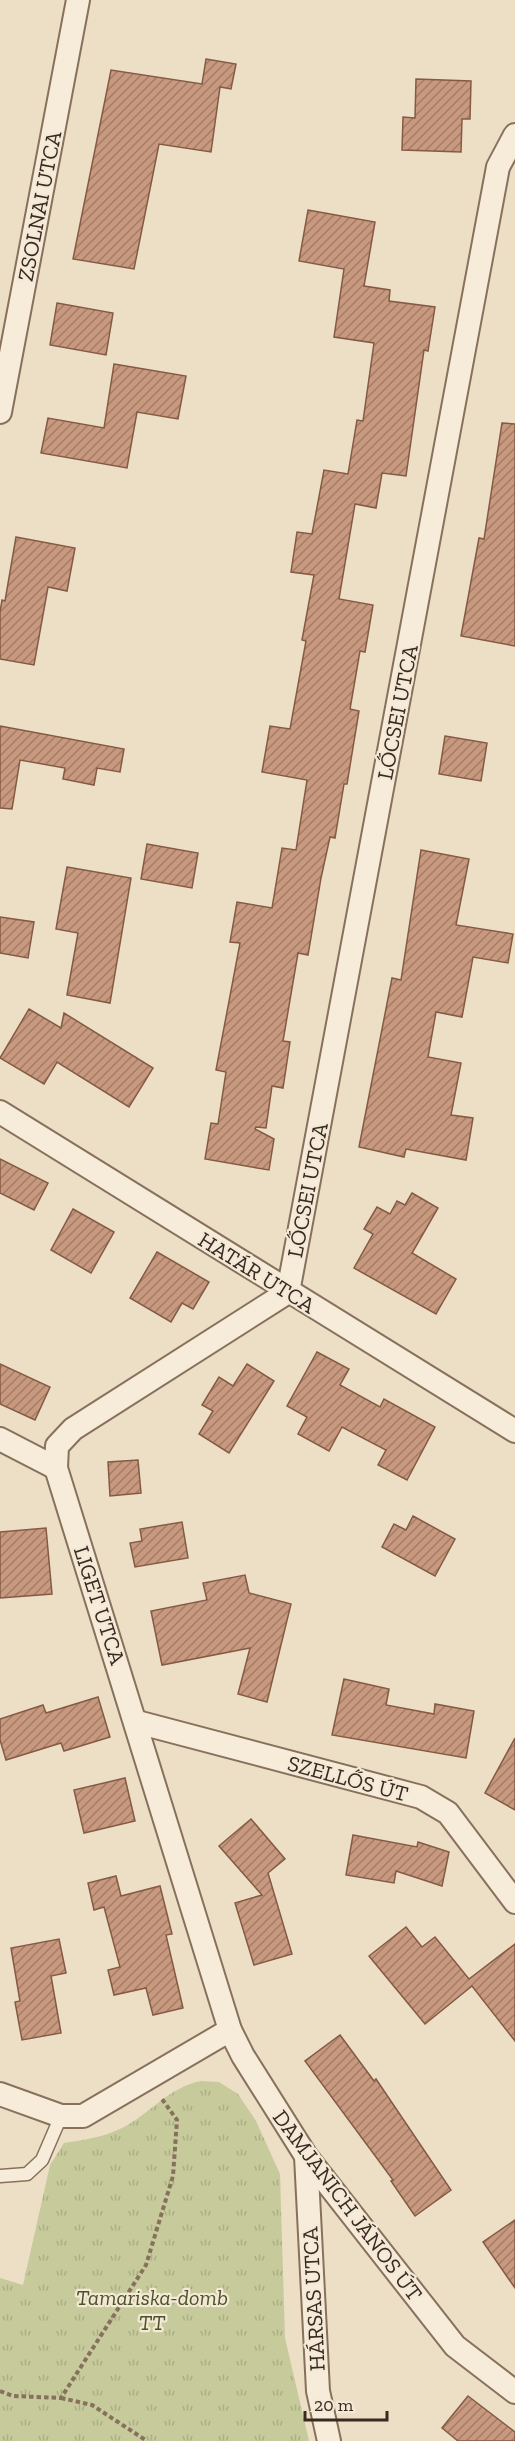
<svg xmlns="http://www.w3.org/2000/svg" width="515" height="2441" viewBox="0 0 515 2441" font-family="'Zilla Slab',serif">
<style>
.park{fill:url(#park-tufts)}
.building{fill:url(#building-hatch);stroke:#855a44;stroke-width:1.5}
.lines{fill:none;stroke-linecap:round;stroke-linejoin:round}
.lane-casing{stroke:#87715d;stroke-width:15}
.street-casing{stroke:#87715d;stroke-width:26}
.path{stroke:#87715d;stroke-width:4;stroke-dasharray:4.5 3;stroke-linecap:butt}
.lane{stroke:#f7ecd9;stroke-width:12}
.street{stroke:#f7ecd9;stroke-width:22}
.labels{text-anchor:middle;stroke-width:4.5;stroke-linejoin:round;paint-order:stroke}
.street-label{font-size:22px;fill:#382a20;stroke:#f4e9d6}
.park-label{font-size:22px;font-style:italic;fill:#4b5328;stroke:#f4e9d6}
</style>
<defs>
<pattern id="park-tufts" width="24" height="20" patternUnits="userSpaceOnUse" patternTransform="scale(1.5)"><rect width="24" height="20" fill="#c7ca9b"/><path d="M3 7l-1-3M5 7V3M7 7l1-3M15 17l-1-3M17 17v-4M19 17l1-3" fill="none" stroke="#acae85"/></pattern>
<pattern id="building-hatch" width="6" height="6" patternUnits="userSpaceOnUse" patternTransform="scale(1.5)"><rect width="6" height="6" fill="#c8997e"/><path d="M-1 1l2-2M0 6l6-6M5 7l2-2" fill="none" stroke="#a37d67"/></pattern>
</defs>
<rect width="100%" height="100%" fill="#ecdfc6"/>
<path class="park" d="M201,2081L219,2082L238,2094L256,2121L280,2174L285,2338L309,2441H0V2278L23,2285L50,2165L64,2143C84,2140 104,2137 122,2128C150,2114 169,2087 201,2081Z"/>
<g class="building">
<polygon points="206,59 236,64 231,89 220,87 211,152 159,144 134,269 73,259 111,70 202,84"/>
<polygon points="416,79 471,81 470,119 462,119 461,152 402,150 403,117 415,118"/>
<polygon points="308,210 375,222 364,286 390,290 389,301 435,307 428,351 424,350 406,476 382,473 376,508 355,504 339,599 373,605 365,652 360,651 350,709 359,711 347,784 344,784 335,838 330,837 321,878 308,955 298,953 283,1041 290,1042 283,1088 272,1086 266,1128 256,1127 255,1129 274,1139 269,1170 205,1159 211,1123 218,1124 226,1072 216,1070 240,943 230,942 237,902 272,908 282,848 296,850 307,780 262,772 270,726 290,729 306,641 302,640 314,575 291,572 297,532 312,534 324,470 348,474 357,420 363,421 374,343 334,337 344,269 299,261"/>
<polygon points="57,303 113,313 106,355 50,345"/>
<polygon points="114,364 186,376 178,419 137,412 127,468 41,453 48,418 104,428"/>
<polygon points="502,423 515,424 515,646 461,636 479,538 484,539"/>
<polygon points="16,537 75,548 67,591 48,587 34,665 0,659 0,612 2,600 5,601"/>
<polygon points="0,726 124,749 120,772 97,768 94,785 63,779 65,768 20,760 12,809 0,808"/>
<polygon points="445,736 487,743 481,781 439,774"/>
<polygon points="147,844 198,853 192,888 141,879"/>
<polygon points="421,850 469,859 456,925 513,934 508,963 473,957 462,1017 436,1012 428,1057 461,1063 451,1115 473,1118 466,1160 406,1149 404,1157 359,1147 392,978 401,980"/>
<polygon points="67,867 131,878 110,1003 67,995 78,933 56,929"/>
<polygon points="0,917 34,922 28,958 0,953"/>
<polygon points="29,1009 61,1028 64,1013 153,1068 129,1107 57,1062 44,1084 0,1058"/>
<polygon points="0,1159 48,1183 34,1210 0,1193"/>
<polygon points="412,1193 438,1208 412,1253 456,1279 436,1314 354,1268 373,1234 364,1229 377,1207 390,1214 397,1201 405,1205"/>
<polygon points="73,1209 114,1232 91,1273 51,1250"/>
<polygon points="157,1252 209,1282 193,1309 182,1303 171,1322 130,1298"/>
<polygon points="317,1352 349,1369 340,1385 380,1407 384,1399 435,1427 407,1480 378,1465 386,1450 342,1427 329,1451 298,1434 307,1417 287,1406"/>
<polygon points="0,1364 50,1387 35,1420 0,1404"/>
<polygon points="247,1364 274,1381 229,1453 199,1434 213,1411 202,1405 219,1377 233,1386"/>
<polygon points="138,1460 141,1493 110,1496 108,1462"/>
<polygon points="413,1516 455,1539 435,1576 382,1547 394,1524 406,1530"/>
<polygon points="182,1522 188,1558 135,1567 130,1543 142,1541 140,1529"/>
<polygon points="46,1528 52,1594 0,1598 0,1532"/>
<polygon points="245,1575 249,1593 291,1604 267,1702 238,1694 250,1648 162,1665 151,1611 207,1600 203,1583"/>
<polygon points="344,1679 389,1689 386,1705 434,1714 435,1704 474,1711 466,1758 332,1735"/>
<polygon points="98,1697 110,1737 64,1751 61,1743 6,1760 0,1740 0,1719 43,1705 46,1713"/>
<polygon points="515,1738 515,1810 485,1793"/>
<polygon points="125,1778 135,1821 84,1833 74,1790"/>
<polygon points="251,1819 285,1859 268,1873 292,1954 254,1965 235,1903 262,1895 219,1846"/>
<polygon points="353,1835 417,1847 418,1842 449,1852 442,1886 396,1871 394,1883 346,1875"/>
<polygon points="116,1876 121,1896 160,1886 172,1934 166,1935 183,2008 153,2015 146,1988 114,1995 108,1970 120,1967 104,1907 94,1910 88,1883"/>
<polygon points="406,1927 422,1947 435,1937 469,1979 515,1944 515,2041 472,1986 425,2024 369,1956"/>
<polygon points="59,1939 66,1973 51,1976 61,2033 22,2040 15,2002 20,2001 11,1948"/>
<polygon points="340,2035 374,2081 376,2079 451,2190 415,2216 391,2181 393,2180 305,2061"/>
<polygon points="515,2220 515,2288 483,2242"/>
<polygon points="468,2396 515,2432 515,2441 458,2441 442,2428"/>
</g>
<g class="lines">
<defs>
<polyline id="lane" points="0,2176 27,2174 42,2160 61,2116"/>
<g id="street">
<polyline points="515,135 498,167 288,1292 73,1429 57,1446 56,1468 230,2030 243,2056 306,2156 455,2346 515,2392"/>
<polyline points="0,412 78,0"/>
<polyline points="0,1112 515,1431"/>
<polyline points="0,1439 56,1468"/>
<polyline points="137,1722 421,1797 448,1813 515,1902"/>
<polyline points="0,2094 61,2116 83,2116 230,2030"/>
<polyline points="306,2156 318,2391 329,2441"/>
</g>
</defs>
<use href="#lane" class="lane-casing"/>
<use href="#street" class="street-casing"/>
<g class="path">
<polyline points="0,2391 13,2396 61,2398 146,2265 173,2176 177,2120 162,2099"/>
<polyline points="61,2398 92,2405 147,2441"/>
</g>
<use href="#lane" class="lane"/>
<use href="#street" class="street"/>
</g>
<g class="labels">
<g class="street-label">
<text transform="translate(39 206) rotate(-79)" y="8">ZSOLNAI UTCA</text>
<text transform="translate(397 712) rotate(-79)" y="8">LŐCSEI UTCA</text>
<text transform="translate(307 1190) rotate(-79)" y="8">LŐCSEI UTCA</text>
<text transform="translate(257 1272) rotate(32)" y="8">HATÁR UTCA</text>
<text transform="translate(100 1605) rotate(72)" y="8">LIGET UTCA</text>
<text transform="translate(348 1778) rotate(15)" y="8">SZELLŐS ÚT</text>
<text transform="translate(348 2205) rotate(53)" y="8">DAMJANICH JÁNOS ÚT</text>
<text transform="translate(313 2299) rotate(-93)" y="8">HÁRSAS UTCA</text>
</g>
<g class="park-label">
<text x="152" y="2305">Tamariska-domb<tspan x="152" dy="25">TT</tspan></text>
</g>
</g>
<path d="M305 2411v9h82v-9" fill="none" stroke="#382a20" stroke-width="3"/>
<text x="314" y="2411" font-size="18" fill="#382a20" stroke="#f4e9d6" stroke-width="4.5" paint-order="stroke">20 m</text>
</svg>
